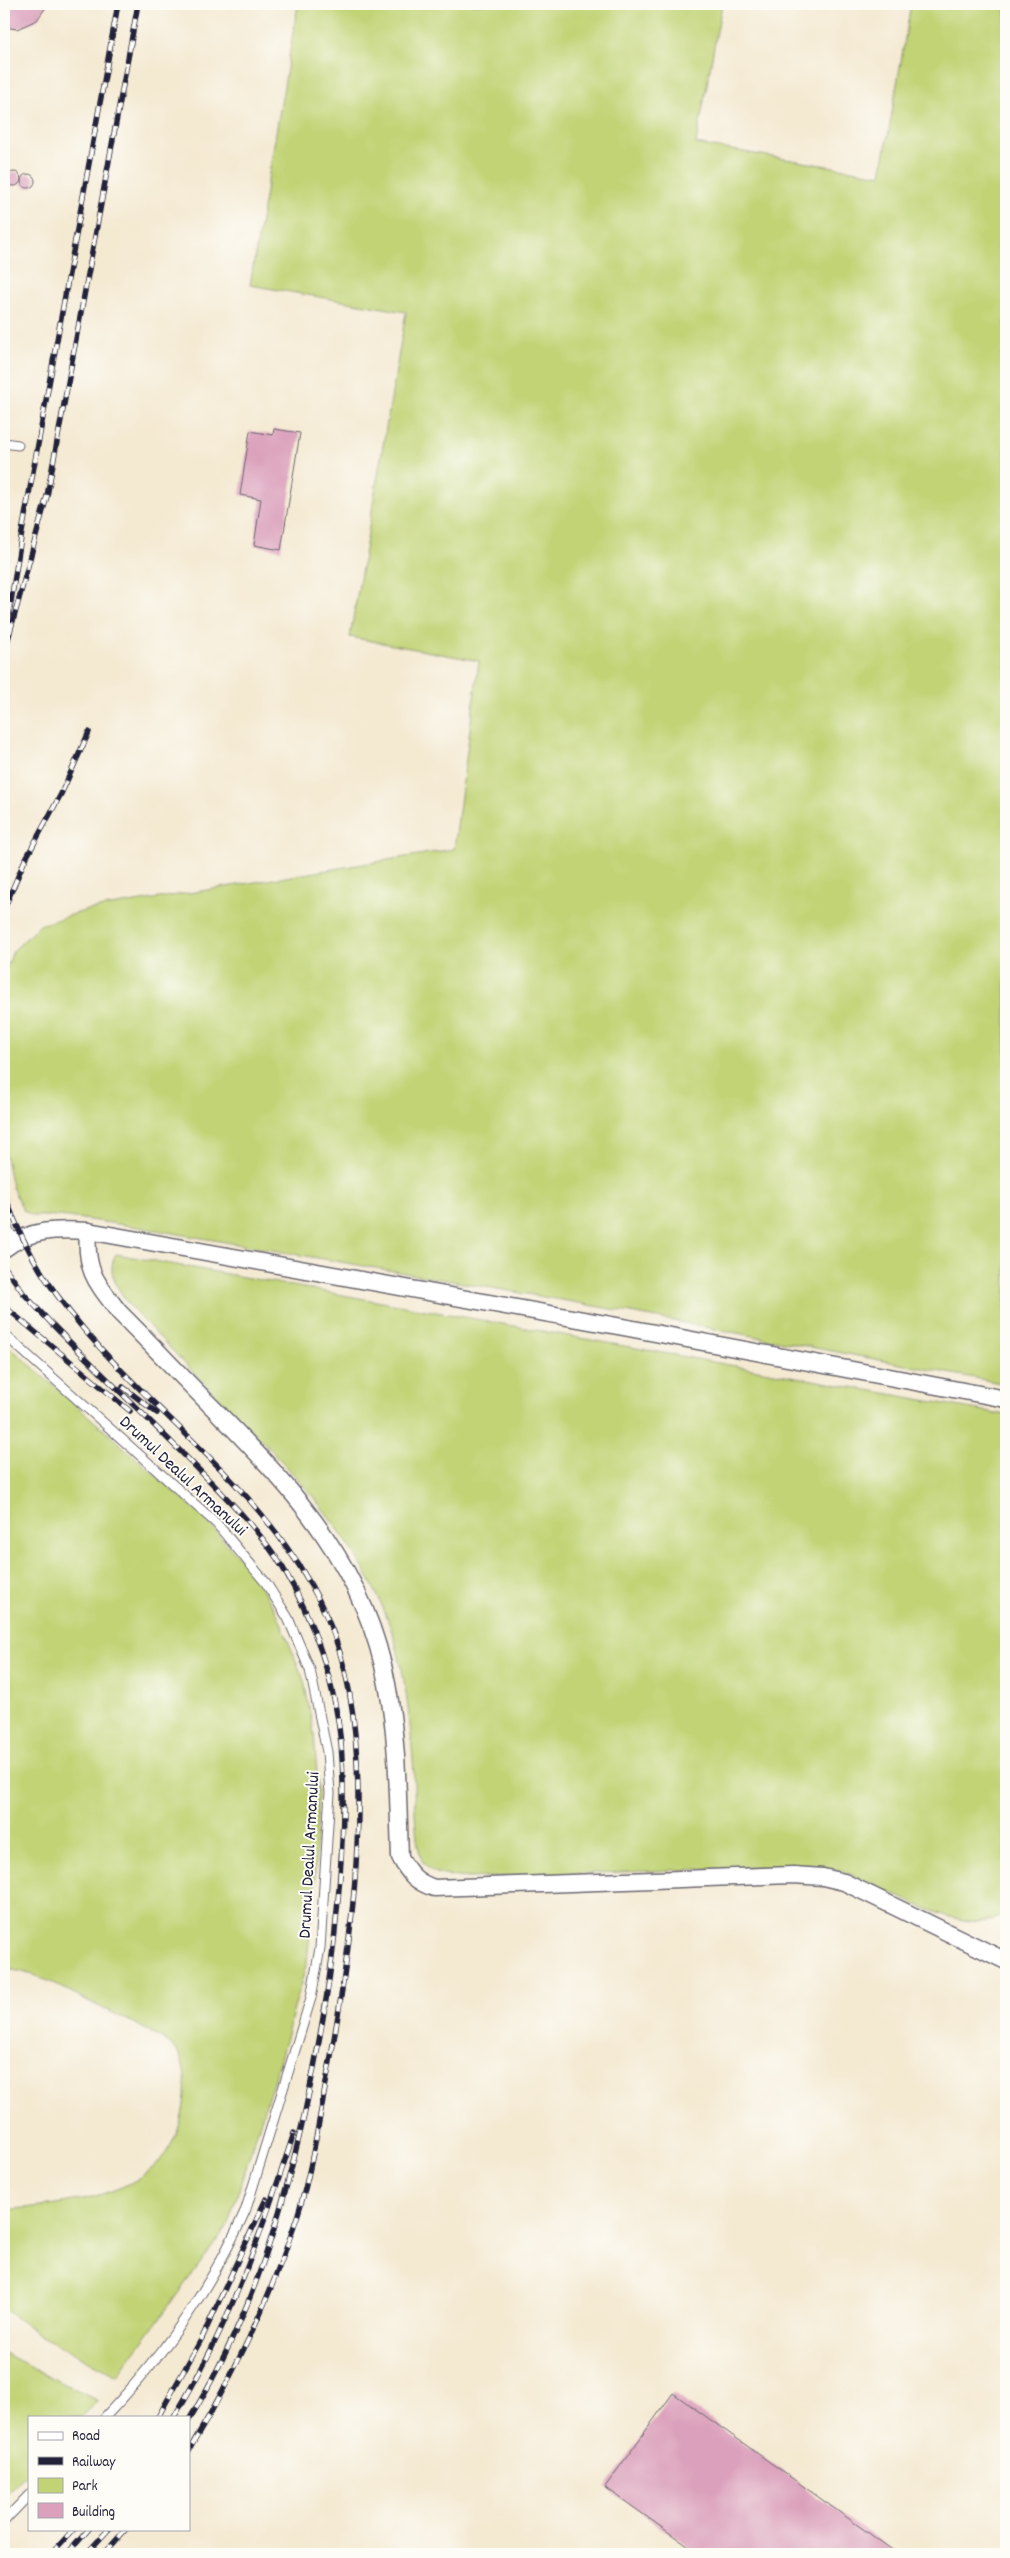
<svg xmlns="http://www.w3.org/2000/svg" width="1010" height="2558" viewBox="0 0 1010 2558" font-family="Dekko,sans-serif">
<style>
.green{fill:#c1d375;stroke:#727a58}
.building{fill:#dba1bc}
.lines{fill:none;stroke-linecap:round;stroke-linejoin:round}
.service-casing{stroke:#6c6870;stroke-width:11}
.minor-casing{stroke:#6c6870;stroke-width:19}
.service{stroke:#fff;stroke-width:9}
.minor{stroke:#fff;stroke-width:16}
.rail-casing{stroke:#22223b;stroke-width:5.5}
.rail{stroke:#fdfcf7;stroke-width:4;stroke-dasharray:11;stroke-linecap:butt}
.labels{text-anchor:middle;stroke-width:4;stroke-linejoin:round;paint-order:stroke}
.street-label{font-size:18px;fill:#22223b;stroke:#fdfcf7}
</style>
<rect width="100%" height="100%" fill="#fdfcf7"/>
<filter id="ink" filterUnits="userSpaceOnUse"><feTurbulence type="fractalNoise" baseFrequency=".02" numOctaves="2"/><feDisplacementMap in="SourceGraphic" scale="10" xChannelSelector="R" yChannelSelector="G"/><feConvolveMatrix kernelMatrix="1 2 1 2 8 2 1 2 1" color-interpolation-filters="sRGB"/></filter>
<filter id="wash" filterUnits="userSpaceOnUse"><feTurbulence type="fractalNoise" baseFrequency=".0096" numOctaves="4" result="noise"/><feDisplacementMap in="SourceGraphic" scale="20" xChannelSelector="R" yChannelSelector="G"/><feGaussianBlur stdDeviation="1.12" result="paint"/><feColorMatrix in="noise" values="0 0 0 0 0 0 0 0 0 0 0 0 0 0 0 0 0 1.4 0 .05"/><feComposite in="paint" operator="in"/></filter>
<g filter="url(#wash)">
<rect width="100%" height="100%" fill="#f4e9d1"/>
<g class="green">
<polygon points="298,4 722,4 696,144 881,175 911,4 1006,4 1006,1384 573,1302 138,1227 62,1216 33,1216 23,1210 12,1187 4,1148 4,975 13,951 40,925 87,910 454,849 479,661 350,637 406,312 250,285"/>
<path d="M116,1254L1006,1415V1912C976,1943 889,1890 857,1877C842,1870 826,1868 809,1865L468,1878C453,1876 432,1877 423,1862C413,1844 415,1783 413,1760C410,1720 406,1680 395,1641C362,1533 276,1454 198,1377C175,1354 153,1330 130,1306C119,1290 105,1273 116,1254Z"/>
<path d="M4,1342L203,1517L253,1573L278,1615L304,1681L314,1733L318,1788L315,1881L307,1962L279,2063L227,2227L117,2376L40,2335L4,2309V2210C45,2206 99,2201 136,2180C168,2161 182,2131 185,2095C186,2082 185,2066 179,2054C171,2039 115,2014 98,2006C67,1991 40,1972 4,1969Z"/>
<polygon points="4,2353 98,2401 82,2417 29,2417 29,2471 4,2497"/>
</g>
<g id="blocks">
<g class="building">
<polygon points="4,4 48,4 37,20 17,29 4,27"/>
<circle cx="14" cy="179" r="7"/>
<circle cx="28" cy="181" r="7"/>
<polygon points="274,429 300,433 281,550 254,545 261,499 240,495 250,431 273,435"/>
<polygon points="673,2393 898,2554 699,2554 605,2487"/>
</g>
</g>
</g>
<g filter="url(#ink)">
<use href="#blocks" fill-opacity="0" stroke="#6c6870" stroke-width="1"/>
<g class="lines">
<defs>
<g id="service">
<polyline points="4,443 18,445"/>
<polyline points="4,1223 14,1240"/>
<path d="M4,1334L217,1524L266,1583L288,1618L310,1670L327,1752L330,1793L320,1948L311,1998L246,2209C212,2287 163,2356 105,2417"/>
<polyline points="4,2521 29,2495"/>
</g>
<g id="minor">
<path d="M88,1231C85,1271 96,1282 119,1312C153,1346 186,1381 220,1415C298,1494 366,1570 387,1684C398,1741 398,1799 400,1857C409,1874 416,1882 434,1888L793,1875L823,1877L844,1882L1006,1961"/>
<path d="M4,1249C29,1229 57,1229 88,1231L623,1327L1006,1399"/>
</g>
</defs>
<use href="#service" class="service-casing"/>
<use href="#minor" class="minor-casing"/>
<use href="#service" class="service"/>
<use href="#minor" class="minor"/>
<defs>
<g id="rail">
<polyline points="9,614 21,538 118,4"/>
<polyline points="4,654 47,496 138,4"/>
<polyline points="4,909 24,862 61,794 89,732"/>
<path d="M4,1194C14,1221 28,1251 44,1276C110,1379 218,1448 288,1549C318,1591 340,1640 349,1690C371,1812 349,1962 326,2083C318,2126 311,2172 298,2214C271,2297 234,2376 189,2450"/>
<path d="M4,1266L24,1294L50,1322C99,1372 150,1420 199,1470C229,1500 261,1532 283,1568C314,1620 335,1683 341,1743C346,1802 342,1862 336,1921C330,1987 318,2051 304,2116C279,2226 248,2323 189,2420"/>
<polyline points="4,1306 130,1411"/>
<polyline points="123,1387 157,1413"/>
<polyline points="158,2417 202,2338 266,2199"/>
<path d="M174,2417C230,2326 261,2233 294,2133"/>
<polyline points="51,2554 74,2529"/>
<polyline points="67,2554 89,2529"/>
<polyline points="86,2554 109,2529"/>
<polyline points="104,2554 126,2529"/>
</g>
</defs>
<use href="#rail" class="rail-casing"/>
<use href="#rail" class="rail"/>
</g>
</g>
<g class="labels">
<g class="street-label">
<text transform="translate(184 1475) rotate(43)" y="6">Drumul Dealul Armanului</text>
<text transform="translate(308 1855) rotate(-87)" y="6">Drumul Dealul Armanului</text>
</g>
</g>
<rect width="1010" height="2558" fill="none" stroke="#fdfcf7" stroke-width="20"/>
<rect x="28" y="2416" width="162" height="115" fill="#fdfcf7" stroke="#a5a5ac"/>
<rect x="38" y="2432" width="25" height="8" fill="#ffffff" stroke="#a5a5ac"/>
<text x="72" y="2440" font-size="15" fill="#22223b">Road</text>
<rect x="38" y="2457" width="25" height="8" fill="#22223b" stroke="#a5a5ac"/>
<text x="72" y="2466" font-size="15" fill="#22223b">Railway</text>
<rect x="38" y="2478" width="25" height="15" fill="#c1d375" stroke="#a5a5ac"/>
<text x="72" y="2490" font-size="15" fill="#22223b">Park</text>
<rect x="38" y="2503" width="25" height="15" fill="#dba1bc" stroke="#a5a5ac"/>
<text x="72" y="2516" font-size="15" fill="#22223b">Building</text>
</svg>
